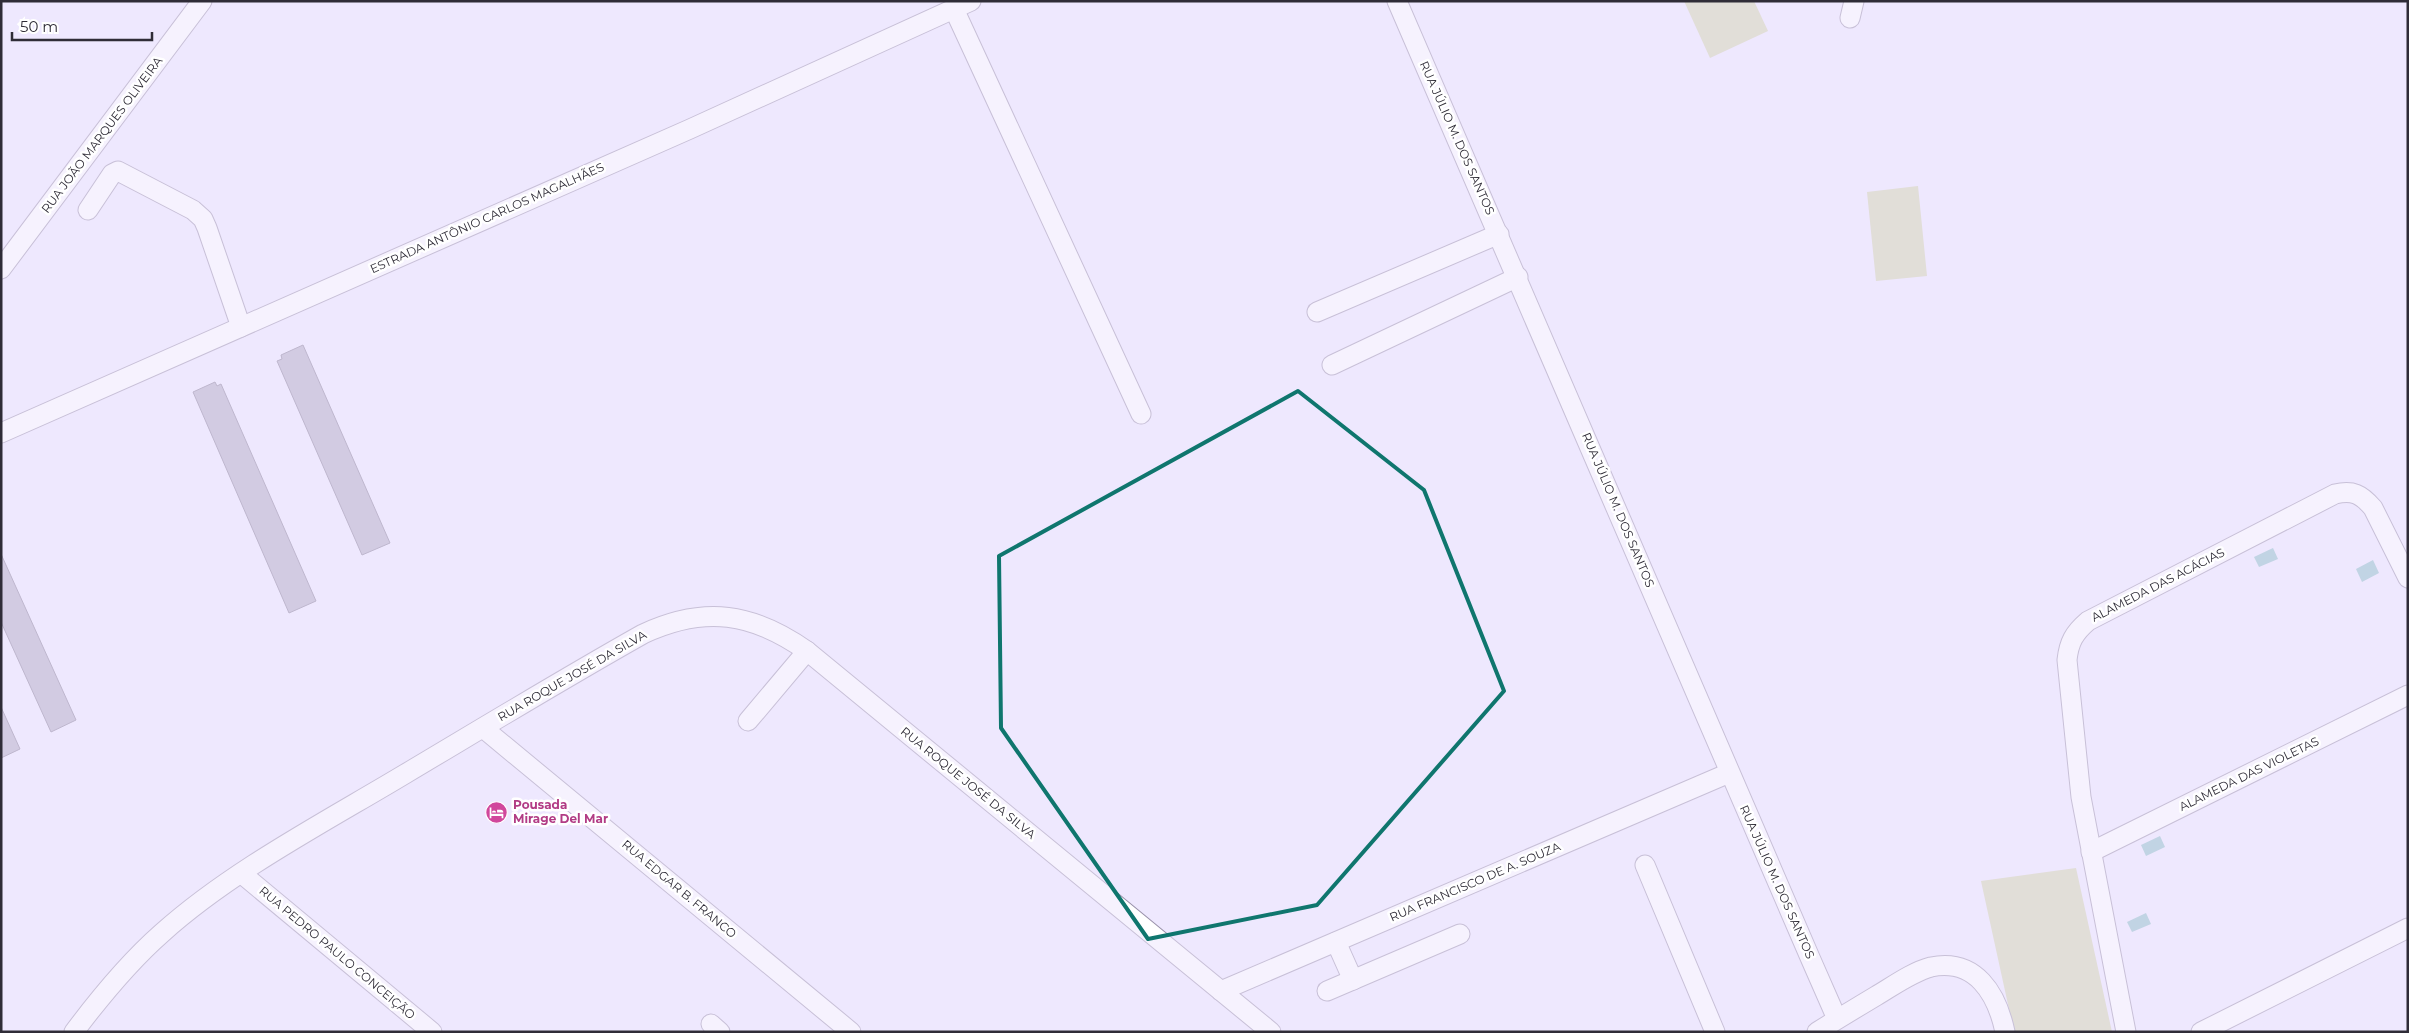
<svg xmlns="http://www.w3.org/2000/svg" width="2409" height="1033" viewBox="0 0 2409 1033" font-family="Montserrat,sans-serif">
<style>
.green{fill:#d0d2ab}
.water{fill:#89bcc5}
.building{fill:#b0a8c2;stroke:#837c94}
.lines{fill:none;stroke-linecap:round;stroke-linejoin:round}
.minor-casing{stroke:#9991aa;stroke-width:21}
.minor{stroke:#fff;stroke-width:19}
.marked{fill:none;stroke:#0f766e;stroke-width:4;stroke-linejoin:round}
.labels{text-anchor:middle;stroke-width:5;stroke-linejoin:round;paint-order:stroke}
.street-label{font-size:12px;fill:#2f2c37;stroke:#fff}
.hotel-label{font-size:12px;font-weight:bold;fill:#b23c85;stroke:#fff;text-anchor:start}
</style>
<rect width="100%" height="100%" fill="#eee8fe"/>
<g class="green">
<polygon points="1684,1 1754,1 1768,31 1710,58"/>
<polygon points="1918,186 1927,276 1876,281 1867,192"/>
<polygon points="2076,868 2112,1032 2014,1032 1981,881"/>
</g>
<g class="water">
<polygon points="2273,548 2278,559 2259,567 2254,557"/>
<polygon points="2373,560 2379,573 2362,582 2356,569"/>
<polygon points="2160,836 2165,847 2146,856 2141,845"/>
<polygon points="2146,913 2151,924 2132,932 2127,922"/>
</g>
<g class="building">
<polygon points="303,345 390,543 362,555 277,361 282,359 281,355"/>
<polygon points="215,382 217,386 221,384 316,601 289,613 193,392"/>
<polygon points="1,554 76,720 51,732 1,622"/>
<polygon points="1,707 20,749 1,758"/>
</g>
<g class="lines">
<defs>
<g id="minor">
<path d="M1397,1C1546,340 1688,681 1837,1019"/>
<polyline points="954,9 1141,414"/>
<polyline points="1850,18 1854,1"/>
<polyline points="88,210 112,174 118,171 193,210 203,219 207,228 241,327"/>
<polyline points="1,269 202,1"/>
<polyline points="1317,312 1499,234"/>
<polyline points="1332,365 1518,277"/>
<polyline points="1,433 690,129 971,1"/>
<polyline points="748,721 807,651"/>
<polyline points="483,728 851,1032"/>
<polyline points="2091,852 2408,695"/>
<polyline points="1645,865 1715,1032"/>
<polyline points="242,874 432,1032"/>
<polyline points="1336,942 1353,980"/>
<polyline points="1221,991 1729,773"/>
<polyline points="1327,991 1460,934"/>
<polyline points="711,1024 720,1032"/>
<path d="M74,1032C101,996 129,962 162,933C231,871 325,822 405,774C484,727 563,679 643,634C705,605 753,613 807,651L1271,1032"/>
<path d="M1817,1032C1836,1020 1856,1008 1876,996C1893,986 1912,972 1931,967C1976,958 1997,994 2005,1032"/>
<path d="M2126,1032L2081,797L2067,660C2069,642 2074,633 2088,621L2335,494C2353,490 2361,494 2373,508L2408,578"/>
<polyline points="2201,1032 2408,928"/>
</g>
</defs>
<use href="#minor" class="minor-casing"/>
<use href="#minor" class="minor"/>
</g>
<path d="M0 0H2409V1033H0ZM1298,391L1424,490L1504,691L1317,905L1148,939L1001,728L999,556Z" fill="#eee8fe" fill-opacity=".55" fill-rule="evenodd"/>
<path class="marked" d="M1298,391L1424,490L1504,691L1317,905L1148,939L1001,728L999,556Z"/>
<defs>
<symbol id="hotel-disc" viewBox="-11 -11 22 22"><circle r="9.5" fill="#d1479c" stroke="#fff"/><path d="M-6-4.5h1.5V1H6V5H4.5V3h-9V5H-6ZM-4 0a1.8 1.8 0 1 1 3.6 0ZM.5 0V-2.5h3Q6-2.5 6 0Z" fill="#fff"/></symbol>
</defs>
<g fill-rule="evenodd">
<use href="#hotel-disc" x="484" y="800" width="25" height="25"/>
</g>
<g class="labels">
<g class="street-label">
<text transform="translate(102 135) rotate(-53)" y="4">RUA JOÃO MARQUES OLIVEIRA</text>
<text transform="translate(1457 138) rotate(66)" y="4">RUA JÚLIO M. DOS SANTOS</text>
<text transform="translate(487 218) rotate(-24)" y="4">ESTRADA ANTÔNIO CARLOS MAGALHÃES</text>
<text transform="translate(1618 510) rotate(67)" y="4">RUA JÚLIO M. DOS SANTOS</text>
<text transform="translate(2158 585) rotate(-27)" y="4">ALAMEDA DAS ACÁCIAS</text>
<text transform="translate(572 676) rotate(-30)" y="4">RUA ROQUE JOSÉ DA SILVA</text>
<text transform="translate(2249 774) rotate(-26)" y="4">ALAMEDA DAS VIOLETAS</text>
<text transform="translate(968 783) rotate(39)" y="4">RUA ROQUE JOSÉ DA SILVA</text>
<text transform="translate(1475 882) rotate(-23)" y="4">RUA FRANCISCO DE A. SOUZA</text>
<text transform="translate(1777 882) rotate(66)" y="4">RUA JÚLIO M. DOS SANTOS</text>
<text transform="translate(679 889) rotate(40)" y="4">RUA EDGAR B. FRANCO</text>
<text transform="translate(337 953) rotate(40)" y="4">RUA PEDRO PAULO CONCEIÇÃO</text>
</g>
<g class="hotel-label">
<text x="513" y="809">Pousada<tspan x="513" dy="14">Mirage Del Mar</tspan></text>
</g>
</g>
<rect width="2409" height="1033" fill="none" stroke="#2f2c37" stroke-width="5"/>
<path d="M12 32v8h140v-8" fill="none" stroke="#2f2c37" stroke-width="2.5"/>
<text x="20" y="32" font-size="15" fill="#2f2c37" stroke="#ffffff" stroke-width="4" paint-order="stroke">50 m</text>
</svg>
